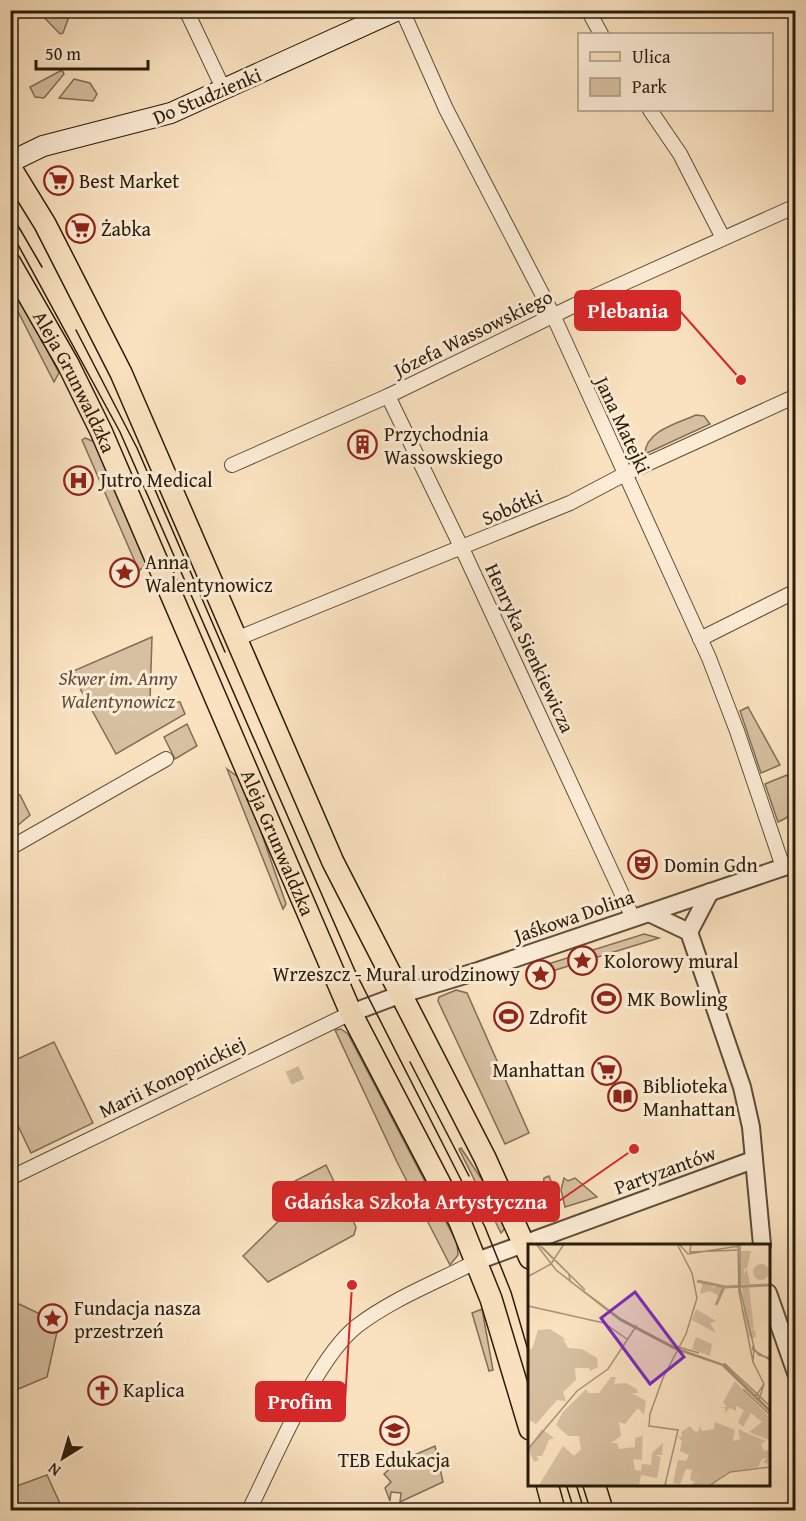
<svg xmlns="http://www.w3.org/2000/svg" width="806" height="1521" viewBox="0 0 806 1521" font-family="'Gentium Book Plus',serif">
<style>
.green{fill:#d7c0a1;stroke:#806e56;stroke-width:1.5}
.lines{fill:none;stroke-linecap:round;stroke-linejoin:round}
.minor-tunnel{stroke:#d0ba9c;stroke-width:14;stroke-dasharray:14 7;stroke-linecap:butt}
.minor-casing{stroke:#5e4e38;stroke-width:16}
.tertiary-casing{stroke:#5e4e38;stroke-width:20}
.secondary-casing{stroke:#2a1c0b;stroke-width:22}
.primary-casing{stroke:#2a1c0b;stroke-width:24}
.minor{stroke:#fcecd6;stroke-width:14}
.tertiary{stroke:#fcecd6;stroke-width:16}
.secondary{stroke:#fcecd6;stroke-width:20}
.primary{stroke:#fae2c0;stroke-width:21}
.tram{stroke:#2a1c0b;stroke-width:1.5}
.labels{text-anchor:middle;stroke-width:6;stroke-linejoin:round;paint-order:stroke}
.street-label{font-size:20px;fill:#2a1c0b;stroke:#fcecd6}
.poi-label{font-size:20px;fill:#2a1c0b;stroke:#fcecd6;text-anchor:start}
.park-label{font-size:20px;font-style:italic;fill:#5e4d38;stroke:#fcecd6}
.inset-river{fill:none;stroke:#b39f82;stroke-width:3}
.inset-road{fill:none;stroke:#a79378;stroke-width:1.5}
.view{fill:#7b2cbf;fill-opacity:0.15;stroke:#7b2cbf;stroke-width:3}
.inset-edge{fill:none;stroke:#2a1c0b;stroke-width:3}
.leader{fill:none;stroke:#d62828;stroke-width:2}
.callout-dot{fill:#d62828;stroke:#fcecd6;stroke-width:2}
.callout{fill:#d62828;stroke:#d62828;stroke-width:2}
.callout-label{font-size:21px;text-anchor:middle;font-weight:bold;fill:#fff}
</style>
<rect width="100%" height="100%" fill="#fae2c0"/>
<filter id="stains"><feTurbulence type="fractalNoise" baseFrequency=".00333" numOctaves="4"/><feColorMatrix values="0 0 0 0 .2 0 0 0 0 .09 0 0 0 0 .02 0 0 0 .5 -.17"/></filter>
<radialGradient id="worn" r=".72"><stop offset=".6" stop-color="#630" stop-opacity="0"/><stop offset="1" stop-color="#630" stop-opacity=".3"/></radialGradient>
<g class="green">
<polygon points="38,11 71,11 63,33 60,34"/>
<polygon points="62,70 64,74 44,98 35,97 30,87"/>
<polygon points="74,79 90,83 97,94 93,101 59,98"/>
<polygon points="16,291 59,373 54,382 11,298 11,294"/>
<path d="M696,415L704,416L710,424L645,454C645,431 678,423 696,415Z"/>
<polygon points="85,438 95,442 147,563 139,571 82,440"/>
<polygon points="152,637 150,700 180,702 185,714 116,754 71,672"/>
<polygon points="748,707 780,765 761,773 740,711"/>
<polygon points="187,724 197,746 175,759 164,737"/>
<polygon points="227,769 238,777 260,829 286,904 283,909"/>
<path d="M787,775C796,793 802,813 778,822L765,784Z"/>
<polygon points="11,794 20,795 30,815 11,831"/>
<polygon points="644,934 659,938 533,977 532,969"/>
<polygon points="456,990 467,993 529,1133 505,1144 438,1001 439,997"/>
<polygon points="341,1029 348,1034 457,1243 458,1255 450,1265 397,1162 335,1030"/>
<polygon points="54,1042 93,1123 31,1153 11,1111 11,1062"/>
<polygon points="461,1148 494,1198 506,1227 501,1233 459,1149"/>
<polygon points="326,1165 356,1227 354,1235 268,1282 243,1256 298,1202 289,1184"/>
<polygon points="549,1176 559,1200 555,1209 542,1201 544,1178"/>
<polygon points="564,1178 568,1181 575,1178 597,1197 565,1207 561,1190"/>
<polygon points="19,1304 59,1323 47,1377 11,1392 11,1310"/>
<polygon points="482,1309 493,1370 489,1371 472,1313"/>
<polygon points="435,1446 443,1482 400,1502 401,1493 391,1492 390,1501 385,1488 391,1482 384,1474 396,1463"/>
<polygon points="47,1475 63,1510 11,1510 11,1488"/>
</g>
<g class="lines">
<polyline class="minor-tunnel" points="292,1069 300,1086"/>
<defs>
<g id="minor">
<polyline points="186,10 224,90"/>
<polyline points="402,10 446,109 553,315 709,658 737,731 783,867"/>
<polyline points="588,10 601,34"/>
<polyline points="650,110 680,154 723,238"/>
<polyline points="388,396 467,559 633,918"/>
<polyline points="232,465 388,396 575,305 796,206"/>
<polyline points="236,639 570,503 625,474 796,396"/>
<polyline points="700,639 796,591"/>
<polyline points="10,848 166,759"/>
<polyline points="10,1178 351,1013"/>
<path d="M249,1510C274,1461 315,1359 357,1326C392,1299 437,1282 477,1261"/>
</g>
<g id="tertiary">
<polyline points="649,913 689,932 742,1087 751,1127 762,1245"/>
<polyline points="689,932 710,892"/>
<polyline points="351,1013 399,995 478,971 796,863"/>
<polyline points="477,1261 753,1160"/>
<polyline points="768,1293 796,1373"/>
</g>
<polyline id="secondary" points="10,162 43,146 171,113 398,10"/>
<g id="primary">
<polyline points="10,167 45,224 121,373 333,862 485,1158 530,1258"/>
<path id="s1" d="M10,263L68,364L101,431L351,1013L460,1222L491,1299L530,1429"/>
<polyline points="547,1484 554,1510"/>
<polyline points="594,1484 602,1510"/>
</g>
</defs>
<use href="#minor" class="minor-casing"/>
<use href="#tertiary" class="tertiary-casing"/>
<use href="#secondary" class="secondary-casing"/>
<use href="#primary" class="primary-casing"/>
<use href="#minor" class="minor"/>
<use href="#tertiary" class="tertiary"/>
<use href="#secondary" class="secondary"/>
<use href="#primary" class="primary"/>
<g class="tram">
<polyline points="10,212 42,267"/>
<polyline points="10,230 120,432 356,973 485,1227 511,1292 530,1357"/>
<polyline points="76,330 137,448 225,652"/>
<polyline points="410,1062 469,1176"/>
<polyline points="566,1484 574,1510"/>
<polyline points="576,1484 584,1510"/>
</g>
</g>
<defs>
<symbol id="supermarket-ring" viewBox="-11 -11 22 22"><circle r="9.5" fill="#fcecd6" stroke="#8f2418" stroke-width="1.5"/><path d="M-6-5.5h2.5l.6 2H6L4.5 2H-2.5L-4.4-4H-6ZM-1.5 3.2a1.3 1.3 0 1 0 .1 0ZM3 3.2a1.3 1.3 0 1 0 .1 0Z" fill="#8f2418"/></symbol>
<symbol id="building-ring" viewBox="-11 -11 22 22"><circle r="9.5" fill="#fcecd6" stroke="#8f2418" stroke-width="1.5"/><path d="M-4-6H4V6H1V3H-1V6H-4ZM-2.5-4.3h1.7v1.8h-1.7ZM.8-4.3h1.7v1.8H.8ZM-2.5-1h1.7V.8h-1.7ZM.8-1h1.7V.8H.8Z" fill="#8f2418"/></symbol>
<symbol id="hospital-ring" viewBox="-11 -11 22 22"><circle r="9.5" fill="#fcecd6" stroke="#8f2418" stroke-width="1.5"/><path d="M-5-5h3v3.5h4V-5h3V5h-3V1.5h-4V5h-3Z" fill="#8f2418"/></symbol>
<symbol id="sight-ring" viewBox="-11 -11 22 22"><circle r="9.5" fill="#fcecd6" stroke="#8f2418" stroke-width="1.5"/><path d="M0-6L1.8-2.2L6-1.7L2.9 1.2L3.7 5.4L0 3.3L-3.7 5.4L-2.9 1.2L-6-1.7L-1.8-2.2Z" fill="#8f2418"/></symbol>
<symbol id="theatre-ring" viewBox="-11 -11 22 22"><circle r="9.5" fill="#fcecd6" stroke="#8f2418" stroke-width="1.5"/><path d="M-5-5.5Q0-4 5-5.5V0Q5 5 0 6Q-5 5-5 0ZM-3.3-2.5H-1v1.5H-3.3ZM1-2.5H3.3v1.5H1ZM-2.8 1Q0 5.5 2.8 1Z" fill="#8f2418"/></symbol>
<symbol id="stadium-ring" viewBox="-11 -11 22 22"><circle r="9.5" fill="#fcecd6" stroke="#8f2418" stroke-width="1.5"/><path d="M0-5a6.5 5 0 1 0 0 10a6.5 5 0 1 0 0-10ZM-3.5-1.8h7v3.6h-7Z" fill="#8f2418"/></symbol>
<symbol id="library-ring" viewBox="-11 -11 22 22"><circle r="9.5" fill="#fcecd6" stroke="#8f2418" stroke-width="1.5"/><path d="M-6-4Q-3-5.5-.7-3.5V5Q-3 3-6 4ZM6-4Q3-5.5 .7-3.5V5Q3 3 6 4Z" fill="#8f2418"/></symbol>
<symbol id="church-ring" viewBox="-11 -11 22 22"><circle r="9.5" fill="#fcecd6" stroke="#8f2418" stroke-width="1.5"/><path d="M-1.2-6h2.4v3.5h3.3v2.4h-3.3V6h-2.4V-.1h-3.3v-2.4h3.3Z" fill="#8f2418"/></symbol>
<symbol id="university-ring" viewBox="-11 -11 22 22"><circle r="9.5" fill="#fcecd6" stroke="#8f2418" stroke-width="1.5"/><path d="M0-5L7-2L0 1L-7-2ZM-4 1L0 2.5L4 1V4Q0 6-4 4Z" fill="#8f2418"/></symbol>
</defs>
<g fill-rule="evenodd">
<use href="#supermarket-ring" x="42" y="164" width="33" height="33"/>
<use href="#supermarket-ring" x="64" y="212" width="33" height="33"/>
<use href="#building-ring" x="346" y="428" width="33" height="33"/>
<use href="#hospital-ring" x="62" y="464" width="33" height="33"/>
<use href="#sight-ring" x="108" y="556" width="33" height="33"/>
<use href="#theatre-ring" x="626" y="848" width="33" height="33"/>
<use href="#sight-ring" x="566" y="944" width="33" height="33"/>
<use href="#sight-ring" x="524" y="958" width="33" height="33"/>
<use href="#stadium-ring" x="590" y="982" width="33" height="33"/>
<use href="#stadium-ring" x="492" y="1000" width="33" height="33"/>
<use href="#supermarket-ring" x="590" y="1054" width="33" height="33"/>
<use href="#library-ring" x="606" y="1080" width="33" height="33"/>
<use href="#sight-ring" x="36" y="1302" width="33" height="33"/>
<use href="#church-ring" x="86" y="1374" width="33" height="33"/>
<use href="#university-ring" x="378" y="1414" width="33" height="33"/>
</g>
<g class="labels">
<g class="street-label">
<text transform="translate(207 96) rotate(-23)" y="7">Do Studzienki</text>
<text transform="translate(473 333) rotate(-26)" y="7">Józefa Wassowskiego</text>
<text dy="7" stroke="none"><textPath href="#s1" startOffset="135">Aleja Grunwaldzka</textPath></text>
<text transform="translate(623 425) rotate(65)" y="7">Jana Matejki</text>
<text transform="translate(512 507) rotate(-23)" y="7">Sobótki</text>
<text transform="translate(530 648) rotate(65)" y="7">Henryka Sienkiewicza</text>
<text dy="7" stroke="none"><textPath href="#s1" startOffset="639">Aleja Grunwaldzka</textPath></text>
<text transform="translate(574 916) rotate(-19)" y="7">Jaśkowa Dolina</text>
<text transform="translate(172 1077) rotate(-26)" y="7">Marii Konopnickiej</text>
<text transform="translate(665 1170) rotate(-20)" y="7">Partyzantów</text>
</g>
<g class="poi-label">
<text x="79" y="188">Best Market</text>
<text x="101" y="236">Żabka</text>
<text x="384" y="441">Przychodnia<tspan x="384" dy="23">Wassowskiego</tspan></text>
<text x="100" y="487">Jutro Medical</text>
<text x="145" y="569">Anna<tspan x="145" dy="23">Walentynowicz</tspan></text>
<text x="664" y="872">Domin Gdn</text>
<text x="604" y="968">Kolorowy mural</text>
<text x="520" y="981" text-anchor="end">Wrzeszcz - Mural urodzinowy</text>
<text x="627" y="1006">MK Bowling</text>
<text x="529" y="1024">Zdrofit</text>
<text x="585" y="1077" text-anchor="end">Manhattan</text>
<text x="643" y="1093">Biblioteka<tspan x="643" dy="23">Manhattan</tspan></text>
<text x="74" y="1315">Fundacja nasza<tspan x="74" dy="23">przestrzeń</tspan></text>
<text x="123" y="1397">Kaplica</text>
<text x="394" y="1467" text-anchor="middle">TEB Edukacja</text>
</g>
<g class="park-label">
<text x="118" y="685">Skwer im. Anny<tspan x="118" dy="23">Walentynowicz</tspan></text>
</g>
</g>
<g transform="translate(528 1244)">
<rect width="242" height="242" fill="#fae2c0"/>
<path d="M213,7H223L219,24L216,25V30L219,25L222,40H212ZM225 28a8 8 0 1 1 16 0a8 8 0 1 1-16 0ZM175,37L185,39L184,43H196L191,52L182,47L172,50ZM214,43H221L226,85L219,86H227L228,93L225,94L220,93L213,66L205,68L213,66L216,68ZM168,65L188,77L182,79L188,89L164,76ZM22,85L46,100L35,94L40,104L54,105L69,114L70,123L62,127L61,124H47L48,136L35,148L38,157L29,156L8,180L0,175V104L4,105L10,86ZM168,93L184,100L182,112L164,105ZM83,133H88L86,140L98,139L109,145L110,149H104L118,157L116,171L110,164L97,180L91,178L93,192L83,199H89L91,205L107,203V194L114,192L115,183L114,216L105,215L107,226L113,227L114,220L123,221L124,209L135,199L134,211H127L133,213L129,234L113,231L111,241H11L35,202L46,212L53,205L51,192H40L28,181L35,168L58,145L60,149H71ZM207,137L241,173V196L221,188L234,178L223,169L215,183L210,178L216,166L208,162V167L202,164L197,169V164L191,163H199L195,158ZM187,178L207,186L205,197L212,195L210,185L238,197L233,200L236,207L241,206L240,221L235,218L239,214L234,215L230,223L200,228L180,241H162L167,238L162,236L164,226L158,225L152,240L145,239L150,216L158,217L161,211L152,207L154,197L149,192L154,193L153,188L162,182L166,187L170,188L172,182L174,187L186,185ZM14,185L26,194L21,196L14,212H8L11,216L6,218L0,205Z" fill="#d7c0a1"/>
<path class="inset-river" d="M169,37L197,43L242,41M188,61L196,43"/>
<path class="inset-road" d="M8,0L28,26L92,76L147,105L194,121L242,168M10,0L41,30L42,37L93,75L148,104L196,121L242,166M151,0L160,10L211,2M163,0L162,8L211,6M210,0L211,48L225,118L236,140L231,156M212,0V45L226,103L225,118L236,140L228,152M14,3L57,46M1,32L23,20L36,0M0,62L76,79L99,95M147,102L171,109M224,102L231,111L242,114M224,105L242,116M196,119L242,162M215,145L242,171M0,205L49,147L80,125L109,81M137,241L150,186L121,182L122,170L135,134L158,90L169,54L164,29L149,0M182,241L202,228L242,223"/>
<path class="view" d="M107,48L156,113L122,140L73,74Z"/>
<rect width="242" height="242" class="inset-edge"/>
</g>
<path class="leader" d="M741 380L680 311M634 1149L559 1201M352 1285L345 1402"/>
<g class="callout-dot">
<circle cx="741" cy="380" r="6"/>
<circle cx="634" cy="1149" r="6"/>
<circle cx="352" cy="1285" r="6"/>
</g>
<g class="callout">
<rect x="575" y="291" width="105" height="39" rx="6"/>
<rect x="273" y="1182" width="286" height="39" rx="6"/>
<rect x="256" y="1382" width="89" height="39" rx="6"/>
</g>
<g class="callout-label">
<text x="628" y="318">Plebania</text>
<text x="416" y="1209">Gdańska Szkoła Artystyczna</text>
<text x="300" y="1409">Profim</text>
</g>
<rect width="806" height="1521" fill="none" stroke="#fae2c0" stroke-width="36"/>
<rect x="12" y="12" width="782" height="1497" fill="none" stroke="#2a1c0b" stroke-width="3"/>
<rect x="18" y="18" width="770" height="1485" fill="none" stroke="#2a1c0b" stroke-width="1.5"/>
<rect x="578" y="33" width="195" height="78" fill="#fcecd6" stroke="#a89985" stroke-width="1.5"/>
<rect x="590" y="52" width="30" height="9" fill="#fae2c0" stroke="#a89985" stroke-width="1.5"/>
<text x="632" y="63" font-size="18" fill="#2a1c0b">Ulica</text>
<rect x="590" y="78" width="30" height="18" fill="#d7c0a1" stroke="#a89985" stroke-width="1.5"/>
<text x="632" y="93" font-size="18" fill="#2a1c0b">Park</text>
<g transform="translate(63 1458) rotate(217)" stroke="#fcecd6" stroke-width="4.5" paint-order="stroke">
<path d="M0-4.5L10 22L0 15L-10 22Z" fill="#2a1c0b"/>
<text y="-9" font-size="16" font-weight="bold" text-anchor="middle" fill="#2a1c0b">N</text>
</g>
<path d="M36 60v9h112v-9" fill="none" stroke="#2a1c0b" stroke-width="3"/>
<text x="45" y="60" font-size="18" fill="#2a1c0b" stroke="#fcecd6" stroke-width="4.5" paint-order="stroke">50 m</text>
<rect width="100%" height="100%" filter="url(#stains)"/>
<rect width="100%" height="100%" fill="url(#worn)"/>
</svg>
